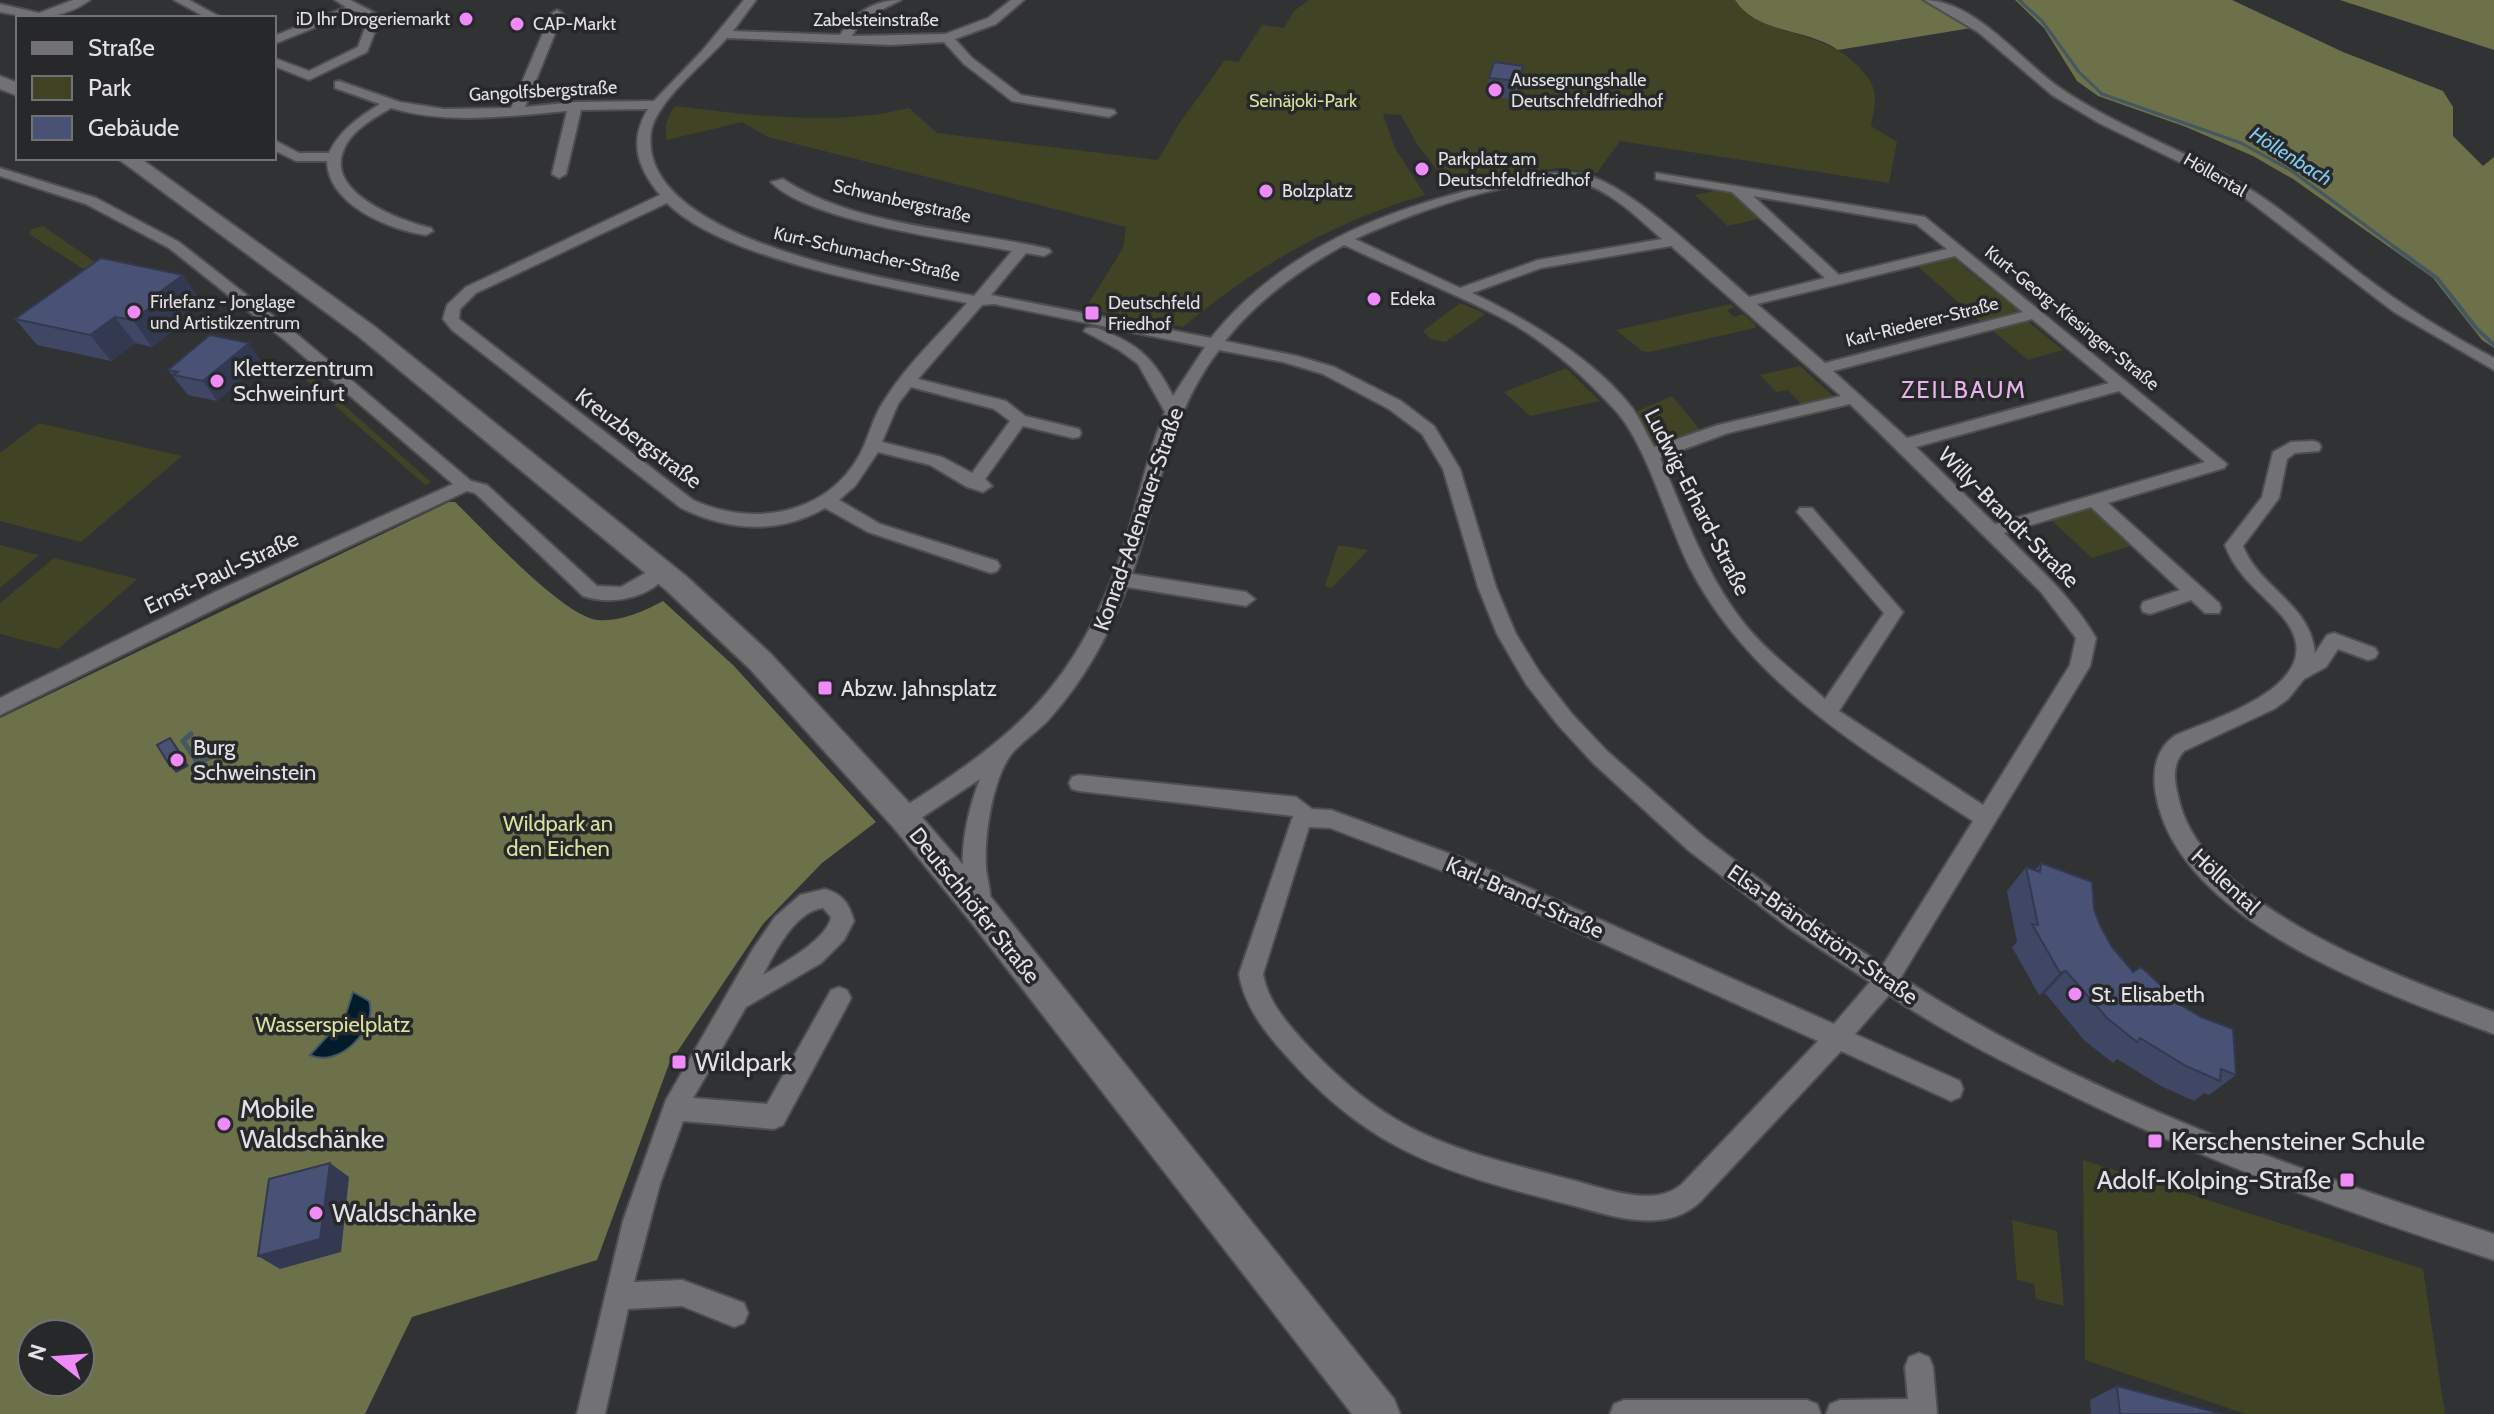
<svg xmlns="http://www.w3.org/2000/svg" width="2494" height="1414" viewBox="0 0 2494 1414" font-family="Cabin,sans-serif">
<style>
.green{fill:#404324}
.forest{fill:#6d714a;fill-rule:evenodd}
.water{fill:#001c2a;stroke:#445762;stroke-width:2}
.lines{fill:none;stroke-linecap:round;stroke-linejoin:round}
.stream-far2{stroke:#445762;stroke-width:3}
.stream-far1{stroke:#445762;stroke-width:4}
.stream{stroke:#445762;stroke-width:5}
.street-casing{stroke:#4d4e50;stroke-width:4}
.secondary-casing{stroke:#4d4e50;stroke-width:4}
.street{fill:#727275;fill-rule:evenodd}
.secondary{fill:#727275;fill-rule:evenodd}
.wall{fill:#3f4764}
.shaded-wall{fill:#333951}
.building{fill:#495274;stroke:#333951;stroke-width:2}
.poi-dot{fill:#ee8bf8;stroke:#27282a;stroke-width:3}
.labels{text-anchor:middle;stroke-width:7;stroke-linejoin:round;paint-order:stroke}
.far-poi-label{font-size:18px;fill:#e2e2e4;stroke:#27282a;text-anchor:start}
.far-street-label{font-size:18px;fill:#e2e2e4;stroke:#27282a}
.far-park-label{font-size:18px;fill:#d8e09d;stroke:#27282a}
.far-water-label{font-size:20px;font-style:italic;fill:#82caed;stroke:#27282a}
.poi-label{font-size:22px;fill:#e2e2e4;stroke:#27282a;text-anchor:start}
.street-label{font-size:22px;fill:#e2e2e4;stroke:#27282a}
.park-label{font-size:22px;fill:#d8e09d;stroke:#27282a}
.neighbourhood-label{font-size:24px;letter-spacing:2px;fill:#e8b2ed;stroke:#27282a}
.near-poi-label{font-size:26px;fill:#e2e2e4;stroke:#27282a;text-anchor:start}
</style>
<rect width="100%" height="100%" fill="#313234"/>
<g class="green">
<path d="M1309,0H1735C1759,37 1822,28 1857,65C1879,87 1877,97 1871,126L1897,142L1889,183L1620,141L1597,173L1557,168L1451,188L1417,144L1401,115L1383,114L1395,148L1425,195C1335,221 1254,267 1183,327L1085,309L1123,248L1126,227L768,137L742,122L667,140C664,125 667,118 675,106C751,115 834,127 909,108L937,133L1158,160L1179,124L1225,60L1238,62L1262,25L1284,28L1294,11Z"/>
<polygon points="1715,187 1731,190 1762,218 1728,226 1695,195 1714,191"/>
<polygon points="43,226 115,276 97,278 29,234 32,229"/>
<path d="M1950,256L1960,258L1962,265C1983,283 1997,294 2020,308L2018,313L1981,322L1915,264Z"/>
<polygon points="1460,303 1486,314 1445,342 1430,339 1423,331"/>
<polygon points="1731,304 1735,307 1727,310 1734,317 1743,314 1756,325 1755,328 1649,352 1642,351 1616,330"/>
<polygon points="2026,320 2063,350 2028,360 1992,330"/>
<polygon points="1800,366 1833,396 1832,399 1802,405 1788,390 1776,392 1760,375"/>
<polygon points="1566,368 1600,401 1530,416 1504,392"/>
<polygon points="312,377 431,482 425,485 306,380"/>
<polygon points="1672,396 1702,432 1658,447 1654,445 1635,412"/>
<polygon points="39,423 182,456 81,542 0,521 0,453"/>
<polygon points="2083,507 2094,510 2133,545 2092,558 2049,518"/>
<polygon points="0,545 39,555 0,588"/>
<polygon points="1338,545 1368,550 1332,588 1325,586"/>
<polygon points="54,558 137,579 58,649 0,634 0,603"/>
<polygon points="2083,1160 2423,1269 2445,1414 2246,1414 2085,1360"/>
<polygon points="2012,1220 2057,1231 2064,1306 2036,1299 2034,1284 2017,1280"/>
</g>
<g class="forest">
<path d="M1735,0H1921L1977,27L1838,50C1806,28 1757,34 1735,0Z"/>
<polygon points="2015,0 2232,0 2343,52 2443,91 2453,107 2453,136 2483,166 2494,157 2494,348 2482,340 2433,278 2293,179 2253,156 2186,127 2098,96 2077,81 2044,28"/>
<polygon points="2340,0 2494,0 2494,50"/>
<path d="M449,502H455C482,528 564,617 598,620C621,622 644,611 663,601L734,666L876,822L822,863L763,924L669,1064L597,1260L412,1317L365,1414H0V718ZM32,1334H80V1382H32Z"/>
</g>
<path class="water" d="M353,992L369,1001C378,1028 339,1069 310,1055L345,1017Z"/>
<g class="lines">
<polyline class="stream-far2" points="2019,0 2042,21 2079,72 2102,94 2241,143 2292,171 2396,248"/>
<polyline class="stream-far1" points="2393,246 2437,278 2477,329 2494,345"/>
<polyline class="stream" points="191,734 183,741 198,763 213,756"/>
<defs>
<g id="street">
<path d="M73,0H90C61,21 34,19 0,12V4L39,13Z"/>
<polygon points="174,0 189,0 220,17 207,18"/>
<polygon points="335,0 350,0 381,16 367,52 309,80 274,66 274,58 309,71 358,47 369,17 356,11 274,44 274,36 346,7"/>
<path d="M744,0H756L733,31L840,35C854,13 874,0 901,0L861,20L852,36L945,34L988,18L1011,0H1024L996,24L955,39L972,58L1021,95L1114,110L1116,113L1109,117L1012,101L964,64L944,42L891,45L727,38C707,61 655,102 651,132C636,242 897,280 974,296L1012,251C955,240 810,222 771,182L783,179C857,228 964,229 1049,249L1051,252L1044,256L1026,253L991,295L1211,338C1281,249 1387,209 1494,184C1527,177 1562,166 1595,178C1639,194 1711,264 1749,297L1825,278L1732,192L1656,179V173L1925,217L2227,464L2224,468L2108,503L2219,603L2221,608L2219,613H2205L2191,600L2150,614L2143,612L2141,607L2143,602L2180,590L2091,507L2004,533C2037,567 2072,597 2096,638L2090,666L1901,977C2082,1095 2290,1168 2494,1234V1260C2345,1212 2199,1159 2059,1089C2001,1061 1942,1031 1889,995L1855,1034L1960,1081L1963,1089L1960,1097L1951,1101L1841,1051L1700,1202C1663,1236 1610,1215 1567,1204C1451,1174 1375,1154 1292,1062C1268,1036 1245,1009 1239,974L1293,816L1079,791L1072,789L1069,783L1072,777L1079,775L1296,797L1312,809L1331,810L1464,859L1834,1024L1870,982L1790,929L1688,850L1593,763L1558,725L1526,684L1497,634L1478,587L1443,469L1422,434L1389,409L1323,374L1283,362L1219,350C1169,414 1158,498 1132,574L1246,592L1255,599L1246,606L1127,587C1109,635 1084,680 1050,718C1039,731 1020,742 1010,756C992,782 984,836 986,868C987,881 994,898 988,910L980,913L972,910C954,871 965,817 980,779L912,824L904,827L896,824L893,818L896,812C1018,735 1077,686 1124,546C1138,502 1147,455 1165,412L1138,364L1119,350L1084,331L1086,328C1096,326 1102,330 1111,334C1143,347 1158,366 1173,396L1205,347L994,304L982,305L918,379L1006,401L1025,416L1079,429L1081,433L1079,437L1073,438L1023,426L985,479L992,486L983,492L967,487L930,465L878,452L855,486L839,500L880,524L997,561L1000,566L997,571L991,573L868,532L825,508C778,535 728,531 681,508L452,330L443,319L447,305L466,287L660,195C638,168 628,142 648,109L581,110L566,174L559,178L552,174L567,111C509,116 449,125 391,108C374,118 352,130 344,149C324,193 401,221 431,228L433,231L426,235C390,230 328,205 327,161H296L274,150V140L299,153H329C340,130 359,117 380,104L335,88V82L339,81L400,102L444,109L511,108L551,14L557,10L563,14L525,107L575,102L654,101L702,51ZM1567,180C1605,184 1634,215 1662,239L1538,260L1460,288L1355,239C1417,211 1498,182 1567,180ZM1753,196L1916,224L1947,249L1839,275ZM667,203C722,259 889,287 967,303C939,335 906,365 884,401C872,418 869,438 859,456C825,516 751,527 693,500L459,319L460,309L476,293ZM1344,245C1397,270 1452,292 1504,319C1545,341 1585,377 1616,411C1648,447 1668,526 1691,570C1752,686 1867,752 1973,821L1883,965L1806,915L1704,837L1607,751L1572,714L1540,673L1516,634L1496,587L1460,469L1434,426L1401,401L1334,367L1297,356L1225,341C1257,300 1299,270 1344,245ZM1671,246L1841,396L1718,425L1654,447C1647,435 1641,421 1633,409C1596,360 1527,319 1472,293L1541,268ZM1955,256L2023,312L1825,363L1757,304ZM2032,319L2109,383L1907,438L1833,371ZM911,387L994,409L1010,421L972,473L942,457L882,442L898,404ZM2119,391L2205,462L1995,524L1916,447ZM1850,404L2041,592L2076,638L2070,665L1983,805L1839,711L1903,612L1812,508H1800L1797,512L1884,613L1825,699C1796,673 1763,649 1740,618C1704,571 1684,512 1660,458L1728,433ZM1309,827L1330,828L1448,873L1818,1041L1682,1184C1654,1209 1604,1188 1572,1180C1454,1149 1394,1138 1307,1045C1288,1024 1268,1003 1263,974Z"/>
<path d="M1924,0C1976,0 2022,63 2063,90C2124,131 2194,153 2256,193C2293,217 2326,247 2361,274C2403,306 2448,334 2494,358V370L2394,312L2245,198L2198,171L2099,123L2052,95L1978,32Z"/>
<path d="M0,168L96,198L179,242L299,336L471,481L487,485L597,586L621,587L661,564L668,566L670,571C652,598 613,606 583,596L475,493L467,491L231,601L0,715V698L217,591L453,484L287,342L169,248L86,204L0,176Z"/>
<path d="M2313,441L2319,443L2321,447L2319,451L2295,453L2287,459L2279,498L2243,546C2260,589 2310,603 2315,653L2327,635L2334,633L2375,648L2378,653L2375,658L2368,660L2338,649L2326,667L2304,679L2288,699L2274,709L2184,751C2172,764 2174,780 2178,796C2200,907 2401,977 2494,1012V1034C2388,994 2179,924 2156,795C2152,772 2155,749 2176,735C2217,717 2338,682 2282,616C2261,592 2237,577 2225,545L2262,497L2273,452L2291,442Z"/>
<path d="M825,889C842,894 849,903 854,921L844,940L821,963L746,1007L693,1098L767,1104L831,990L839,987L847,990L851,998L847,1006L783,1125L774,1129L683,1121L660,1184L634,1282L682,1280L744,1303L748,1313L744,1323L734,1327L682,1306L628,1309L605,1414H577L623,1221L666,1100L753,949L775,917L800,895ZM823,908L831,917C828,939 782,964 763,975C775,952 795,911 823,908Z"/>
<polygon points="1919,1353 1929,1357 1933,1367 1937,1414 1826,1414 1830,1404 1840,1400 1908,1399 1905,1367 1909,1357"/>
<polygon points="1624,1400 1807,1400 1817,1404 1821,1414 1610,1414 1614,1404"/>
</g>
<g id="secondary">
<polygon points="0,76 18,83 18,96 0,89"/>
<polygon points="117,158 140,158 374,326 686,576 770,653 915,809 994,901 1394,1399 1400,1414 1352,1414 970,921 893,827 750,669 666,590 358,336"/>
</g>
</defs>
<use href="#street" class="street-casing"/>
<use href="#secondary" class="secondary-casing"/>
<use href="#street" class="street"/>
<use href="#secondary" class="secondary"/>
</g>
<g class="wall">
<polygon points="1523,66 1520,85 1516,100 1486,96 1489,78"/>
<polygon points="201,301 176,320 180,325 152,347 135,343 111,361 37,345 15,319"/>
<polygon points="262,363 217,401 188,395 168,370"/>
<polygon points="2041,863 2094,909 2100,925 2112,947 2133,972 2163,994 2236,1075 2209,1095 2204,1093 2194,1101 2161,1086 2117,1059 2113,1063 2084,1040 2045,993 2039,995 2012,947 2017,942 2007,891 2026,867 2035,870"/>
<polygon points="2117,1386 2222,1414 2091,1414 2090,1400"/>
</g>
<g class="shaded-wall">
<polygon points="1523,66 1520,85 1516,100 1518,81"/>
<polygon points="183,275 201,301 176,320 180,325 152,347 133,320 153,297"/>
<polygon points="115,317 135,343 111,361 90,335"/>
<polygon points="249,343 262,363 217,401 203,381"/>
<polygon points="170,738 176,745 189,766 176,773 170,766"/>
<polygon points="2066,971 2045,993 2039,995 2060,973"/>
<polygon points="330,1163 349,1177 341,1252 280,1269 258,1256"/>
</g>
<g class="building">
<polygon points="1494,62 1523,66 1518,81 1489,78"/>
<polygon points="101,258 183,275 153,297 162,299 133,320 115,317 90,335 15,319"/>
<polygon points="210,335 249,343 203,381 173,375 178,372 168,370"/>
<polygon points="170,738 183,759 170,766 157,745"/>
<polygon points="2041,863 2092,882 2094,909 2100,925 2112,947 2133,972 2141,967 2167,991 2163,994 2201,1017 2233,1029 2236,1075 2221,1069 2220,1081 2186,1066 2140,1038 2137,1042 2107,1018 2066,971 2060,973 2032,924 2038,925 2026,867 2040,872"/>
<polygon points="330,1163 320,1239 258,1256 269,1179"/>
<polygon points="2117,1386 2222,1414 2120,1414"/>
</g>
<g class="poi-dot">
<circle cx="466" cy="19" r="8"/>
<circle cx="517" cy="24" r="8"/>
<circle cx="1495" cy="90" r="8"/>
<circle cx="1422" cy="169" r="8"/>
<circle cx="1266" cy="191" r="8"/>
<circle cx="1374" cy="299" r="8"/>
<circle cx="134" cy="312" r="8"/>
<rect x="1084" y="305" width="16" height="16" rx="4"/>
<circle cx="217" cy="381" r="8"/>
<rect x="817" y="680" width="16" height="16" rx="4"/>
<circle cx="177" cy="760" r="8"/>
<circle cx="2075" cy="994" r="8"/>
<rect x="671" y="1054" width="16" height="16" rx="4"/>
<circle cx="224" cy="1124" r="8"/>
<rect x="2147" y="1133" width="16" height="16" rx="4"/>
<rect x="2339" y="1172" width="16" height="16" rx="4"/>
<circle cx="316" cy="1213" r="8"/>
</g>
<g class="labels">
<g class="far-poi-label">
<text x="450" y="25" text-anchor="end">iD Ihr Drogeriemarkt</text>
<text x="533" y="30">CAP-Markt</text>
<text x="1511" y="86">Aussegnungshalle<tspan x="1511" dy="21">Deutschfeldfriedhof</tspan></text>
<text x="1438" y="165">Parkplatz am<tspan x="1438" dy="21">Deutschfeldfriedhof</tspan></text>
<text x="1282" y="197">Bolzplatz</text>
<text x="1390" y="305">Edeka</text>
<text x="150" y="308">Firlefanz - Jonglage<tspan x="150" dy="21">und Artistikzentrum</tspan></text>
<text x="1108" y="309">Deutschfeld<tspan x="1108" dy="21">Friedhof</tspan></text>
</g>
<g class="far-street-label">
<text x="876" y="26">Zabelsteinstraße</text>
<text transform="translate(543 91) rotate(-3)" y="6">Gangolfsbergstraße</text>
<text transform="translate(2215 175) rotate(30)" y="6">Höllental</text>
<text transform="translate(902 201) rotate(13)" y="6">Schwanbergstraße</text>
<text transform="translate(867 254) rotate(13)" y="6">Kurt-Schumacher-Straße</text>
<text transform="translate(2072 318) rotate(39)" y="6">Kurt-Georg-Kiesinger-Straße</text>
<text transform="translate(1922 322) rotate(-14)" y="6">Karl-Riederer-Straße</text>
</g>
<g class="far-park-label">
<text x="1303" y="107">Seinäjoki-Park</text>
</g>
<g class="far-water-label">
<text transform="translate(2291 156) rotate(32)" y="7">Höllenbach</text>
</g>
<g class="poi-label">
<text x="233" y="376">Kletterzentrum<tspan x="233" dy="25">Schweinfurt</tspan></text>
<text x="841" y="696">Abzw. Jahnsplatz</text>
<text x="193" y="755">Burg<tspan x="193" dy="25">Schweinstein</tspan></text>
<text x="2091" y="1002">St. Elisabeth</text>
</g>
<g class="street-label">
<text transform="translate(639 438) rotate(37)" y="8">Kreuzbergstraße</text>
<text transform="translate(1698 502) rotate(63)" y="8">Ludwig-Erhard-Straße</text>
<text transform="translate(2009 517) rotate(45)" y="8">Willy-Brandt-Straße</text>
<text transform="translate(1138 519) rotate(-71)" y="8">Konrad-Adenauer-Straße</text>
<text transform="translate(221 572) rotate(-25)" y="8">Ernst-Paul-Straße</text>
<text transform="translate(2226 881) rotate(43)" y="8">Höllental</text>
<text transform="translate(1525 897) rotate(24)" y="8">Karl-Brand-Straße</text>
<text transform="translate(975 905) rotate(51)" y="8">Deutschhöfer Straße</text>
<text transform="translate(1823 934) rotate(35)" y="8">Elsa-Brändström-Straße</text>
</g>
<g class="park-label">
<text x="558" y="831">Wildpark an<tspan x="558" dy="25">den Eichen</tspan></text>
<text x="333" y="1032">Wasserspielplatz</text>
</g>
<g class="neighbourhood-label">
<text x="1964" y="398">ZEILBAUM</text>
</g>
<g class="near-poi-label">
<text x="695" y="1071">Wildpark</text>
<text x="240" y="1118">Mobile<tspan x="240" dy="30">Waldschänke</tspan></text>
<text x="2171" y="1150">Kerschensteiner Schule</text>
<text x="2331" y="1189" text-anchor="end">Adolf-Kolping-Straße</text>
<text x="332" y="1222">Waldschänke</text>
</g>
</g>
<rect x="16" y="16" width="260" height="144" fill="#27282a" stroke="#727274" stroke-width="2"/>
<rect x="32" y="42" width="40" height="12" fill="#727275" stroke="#727274" stroke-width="2"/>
<text x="88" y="56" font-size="24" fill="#e2e2e4">Straße</text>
<rect x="32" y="76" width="40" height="24" fill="#404324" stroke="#727274" stroke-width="2"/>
<text x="88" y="96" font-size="24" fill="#e2e2e4">Park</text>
<rect x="32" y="116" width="40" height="24" fill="#495274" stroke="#727274" stroke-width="2"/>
<text x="88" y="136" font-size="24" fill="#e2e2e4">Gebäude</text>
<g transform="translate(56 1358) rotate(287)"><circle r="38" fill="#27282a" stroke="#727274" stroke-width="2"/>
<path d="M0-6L14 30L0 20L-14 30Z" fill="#ee8bf8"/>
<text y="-12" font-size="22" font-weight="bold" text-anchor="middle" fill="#e2e2e4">N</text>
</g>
</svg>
